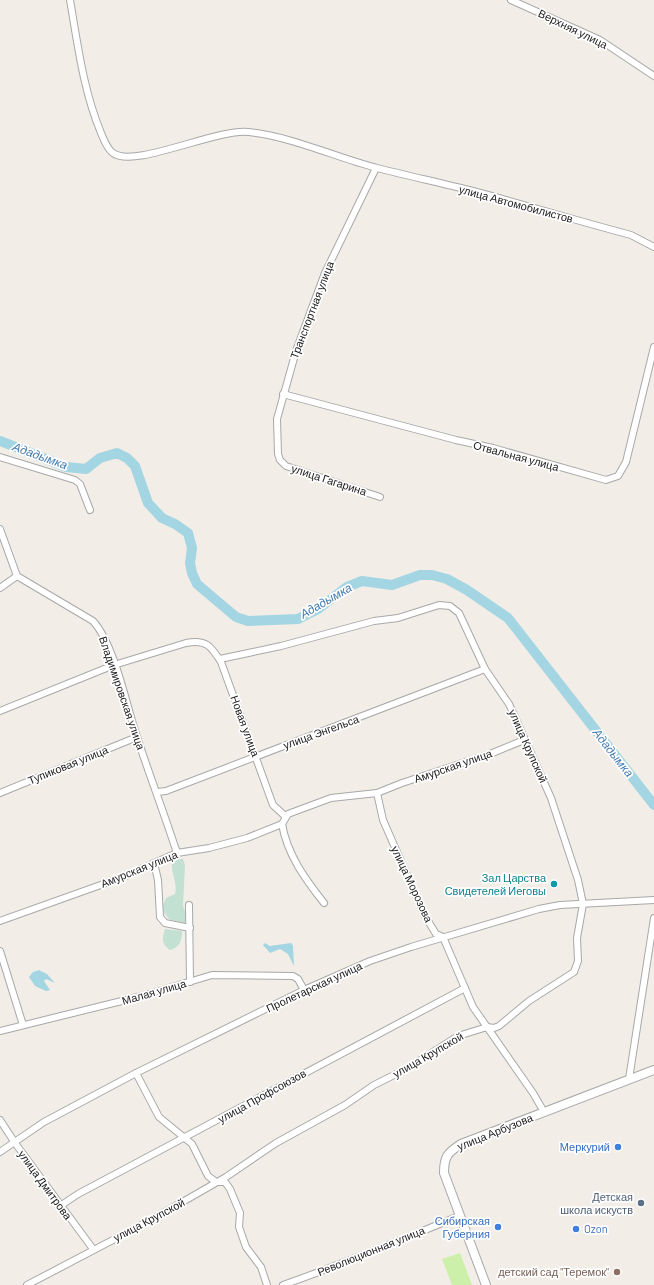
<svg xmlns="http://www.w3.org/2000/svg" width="654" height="1285" viewBox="0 0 654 1285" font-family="Barlow,sans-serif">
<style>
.grass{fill:#ccefa9}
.wetland{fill:#c2e1d3}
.water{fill:#a4d5e2}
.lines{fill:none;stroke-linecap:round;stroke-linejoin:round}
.river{stroke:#a4d5e2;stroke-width:10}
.minor-casing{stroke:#a8a8a8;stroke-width:8}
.tertiary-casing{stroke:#a8a8a8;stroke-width:10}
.minor{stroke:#fff;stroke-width:6}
.tertiary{stroke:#fff;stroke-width:8}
.culture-dot{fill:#0f9aa8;stroke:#fff;stroke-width:1.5}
.shop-dot{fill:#3f7fe0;stroke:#fff;stroke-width:1.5}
.service-dot{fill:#5c6f8a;stroke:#fff;stroke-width:1.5}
.education-dot{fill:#8d6e63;stroke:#fff;stroke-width:1.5}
.labels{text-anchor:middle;stroke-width:3.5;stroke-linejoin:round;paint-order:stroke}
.street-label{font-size:11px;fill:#212121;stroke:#fff}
.culture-label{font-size:11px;fill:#0d838f;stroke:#fff;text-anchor:end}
.shop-label{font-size:11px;fill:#366cbe;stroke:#fff;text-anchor:end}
.service-label{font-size:11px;fill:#4e5e75;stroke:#fff;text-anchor:end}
.education-label{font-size:11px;fill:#785e54;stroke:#fff;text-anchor:end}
.water-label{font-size:12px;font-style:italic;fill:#417ab1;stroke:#fff}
</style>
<rect width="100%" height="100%" fill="#f2eee7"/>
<polygon class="grass" points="460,1253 472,1285 452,1285 442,1259"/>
<g class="wetland">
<path d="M178,859H183L185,865L183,906L187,916L185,923L171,920C162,913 161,908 166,898L175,894C178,884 171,874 172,863Z"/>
<path d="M165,929L182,931C182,941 180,947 170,950C161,944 162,938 165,929Z"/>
</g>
<g class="water">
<polygon points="265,943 270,946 291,943 293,946 294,966 288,954 280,949 270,953 263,945"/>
<polygon points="39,970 47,974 55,983 46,979 44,981 50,990 46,991 35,986 29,977 33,972"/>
</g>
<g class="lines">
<polyline class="river" points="0,441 66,467 86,469 100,458 117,453 127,458 135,466 148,503 162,518 175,524 188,533 192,548 190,563 192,573 197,584 236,617 248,621 298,619 318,609 347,587 362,581 392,585 420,575 432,575 447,579 467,590 508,618 654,805"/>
<defs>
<g id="minor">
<path d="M70,0C78,46 83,89 101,133C104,140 107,149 113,153C134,169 217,128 249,132C293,137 335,157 377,168C409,176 441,183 473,191C526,205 578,221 631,235L654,247"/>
<polyline points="511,0 600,40 654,76"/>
<polyline points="376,168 325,273 296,351 277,419 278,454 280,460 286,466 380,497"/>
<polyline points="283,394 456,440 493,448 606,480 618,476 626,462 654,347"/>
<polyline points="0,457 75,480 80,484 90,510"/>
<path d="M0,529L17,576L93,621C114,644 126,703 136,734C149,774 164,813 177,853"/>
<polyline points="0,588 17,576"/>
<path d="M0,711L114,665L186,643C206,639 211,646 221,662L273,805L285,816"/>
<polyline points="157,792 166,791 485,669"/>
<polyline points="0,793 137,737"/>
<polyline points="377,793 383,820 425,916 436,934 443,937 473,1007 533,1093 544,1112"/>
<path d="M282,824C287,854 305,879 324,903"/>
<polyline points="154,863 158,880 160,917 165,923 190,928"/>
<polyline points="189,905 190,982"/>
<polyline points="0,921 123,877 177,853 209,848 247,838 282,824 288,814 331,798 377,793 402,783 490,754 524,740"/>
<polyline points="0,951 23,1025"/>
<polyline points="0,1031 142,996 212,975 293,976 298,979 304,990"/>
<polyline points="136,1073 159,1117 192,1144 208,1176 216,1182 225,1182 230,1189 240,1213 239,1227 246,1247 261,1267 267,1285"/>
<polyline points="629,1079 654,918"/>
<polyline points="0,1120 15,1143 93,1249"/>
<polyline points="0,1152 44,1122 136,1073 304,990 370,961 411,947 539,909 560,905 654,900"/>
<polyline points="60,1206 78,1194 465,988"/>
<polyline points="27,1285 151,1220 226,1177 276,1143 345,1105 374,1085 408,1068 458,1036 487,1027 494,1028 499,1026 529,1001 574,972 578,961 577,938 583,904 578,880 551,798 509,704 485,669 459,613 450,606 439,605 398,618 374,621 281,646 220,659"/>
<path d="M283,1285C343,1264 401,1240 459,1216"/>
</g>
<path id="tertiary" d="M486,1285L444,1173C444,1157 447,1153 461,1144L654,1070"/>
</defs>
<use href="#minor" class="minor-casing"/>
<use href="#tertiary" class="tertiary-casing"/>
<use href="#minor" class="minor"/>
<use href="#tertiary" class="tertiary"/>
</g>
<circle class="culture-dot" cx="554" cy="884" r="4"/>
<g class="shop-dot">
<circle cx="618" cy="1147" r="4"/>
<circle cx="498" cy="1227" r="4"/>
<circle cx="576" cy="1229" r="4"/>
</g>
<circle class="service-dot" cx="641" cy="1203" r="4"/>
<circle class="education-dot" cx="617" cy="1272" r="4"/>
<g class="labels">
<g class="street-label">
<text transform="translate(573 29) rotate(26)" y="4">Верхняя улица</text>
<text transform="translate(516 204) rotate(15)" y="4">улица Автомобилистов</text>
<text transform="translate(312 310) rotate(-69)" y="4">Транспортная улица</text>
<text transform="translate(516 456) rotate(15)" y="4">Отвальная улица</text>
<text transform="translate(329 480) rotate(18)" y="4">улица Гагарина</text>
<text transform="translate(122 693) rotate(71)" y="4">Владимировская улица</text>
<text transform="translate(245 726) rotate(70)" y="4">Новая улица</text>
<text transform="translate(321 732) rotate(-20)" y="4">улица Энгельса</text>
<text transform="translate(528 746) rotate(66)" y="4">улица Крупской</text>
<text transform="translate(68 765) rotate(-22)" y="4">Тупиковая улица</text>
<text transform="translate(453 766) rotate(-19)" y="4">Амурская улица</text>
<text transform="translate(139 869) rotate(-22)" y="4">Амурская улица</text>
<text transform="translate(412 884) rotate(65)" y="4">улица Морозова</text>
<text transform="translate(314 987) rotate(-25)" y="4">Пролетарская улица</text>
<text transform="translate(154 992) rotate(-16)" y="4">Малая улица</text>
<text transform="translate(428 1055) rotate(-30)" y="4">улица Крупской</text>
<text transform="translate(262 1096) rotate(-29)" y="4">улица Профсоюзов</text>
<text transform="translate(495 1132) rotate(-22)" y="4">улица Арбузова</text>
<text transform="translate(45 1185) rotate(54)" y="4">улица Дмитрова</text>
<text transform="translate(149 1220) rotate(-28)" y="4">улица Крупской</text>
<text transform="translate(371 1251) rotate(-22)" y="4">Революционная улица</text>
</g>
<g class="culture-label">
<text x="546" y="882">Зал Царства<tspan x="546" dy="13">Свидетелей Иеговы</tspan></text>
</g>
<g class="shop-label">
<text x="610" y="1151">Меркурий</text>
<text x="490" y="1225">Сибирская<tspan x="490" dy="13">Губерния</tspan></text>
<text x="584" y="1233" text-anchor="start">Ozon</text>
</g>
<g class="service-label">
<text x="633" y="1201">Детская<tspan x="633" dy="13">школа искуств</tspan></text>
</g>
<g class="education-label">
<text x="609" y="1276">детский сад "Теремок"</text>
</g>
<g class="water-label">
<text transform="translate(40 456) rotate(20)" y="4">Ададымка</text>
<text transform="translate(326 601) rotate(-30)" y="4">Ададымка</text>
<text transform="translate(613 753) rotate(52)" y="4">Ададымка</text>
</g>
</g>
</svg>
